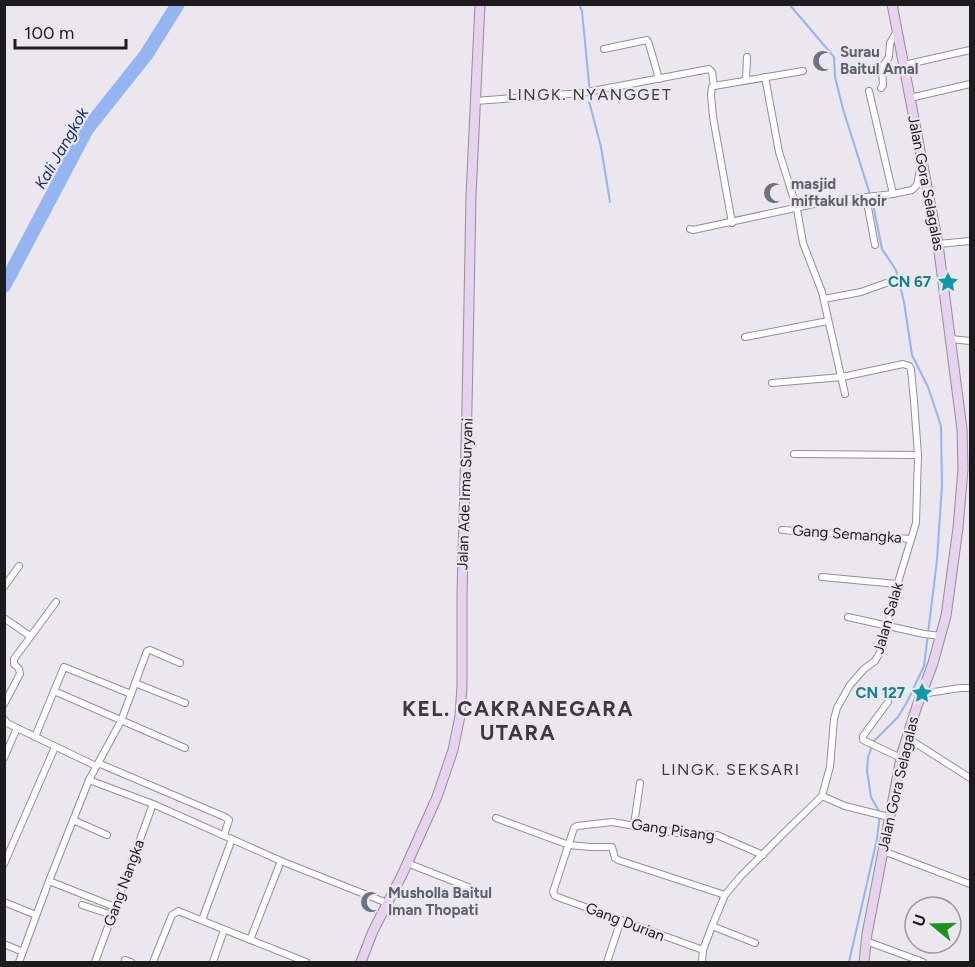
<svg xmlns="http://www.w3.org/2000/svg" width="975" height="967" viewBox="0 0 975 967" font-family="Figtree,sans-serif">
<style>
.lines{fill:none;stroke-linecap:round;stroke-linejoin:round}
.stream{stroke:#95b4f2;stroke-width:2}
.river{stroke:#95b4f2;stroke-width:14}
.street-casing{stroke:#948f96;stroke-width:8}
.secondary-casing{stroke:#948f96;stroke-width:11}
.street{stroke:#fff;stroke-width:6}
.secondary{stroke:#e6d3ee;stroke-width:9}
.labels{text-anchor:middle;stroke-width:4.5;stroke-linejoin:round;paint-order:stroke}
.worship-label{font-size:15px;font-weight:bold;fill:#5b616d;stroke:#ece6ee;text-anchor:start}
.street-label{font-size:15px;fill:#1d1b1e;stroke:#ece6ee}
.culture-label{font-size:15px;font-weight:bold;fill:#0d838f;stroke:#ece6ee;text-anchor:end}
.neighbourhood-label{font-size:16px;letter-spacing:1.5px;fill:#3d393f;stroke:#ece6ee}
.water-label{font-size:16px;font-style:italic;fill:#102c72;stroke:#ece6ee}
.district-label{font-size:21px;font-weight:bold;letter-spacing:1.5px;fill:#3d393f;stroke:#ece6ee}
</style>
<rect width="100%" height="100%" fill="#ece6ee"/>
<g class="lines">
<g class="stream">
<polyline points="579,4 582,11 590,94 589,101 601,147 610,202"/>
<polyline points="789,4 834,57 835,77 843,109 873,204 882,249 896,270 904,302 912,355 928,387 941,426 942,485 937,560 924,666 907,702 898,717 874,741 868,757 867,771 871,797 880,813 877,839 849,962"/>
</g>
<polyline class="river" points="4,286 87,129 146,55 178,4"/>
<defs>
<g id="street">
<polyline points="604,49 647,40 649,44 659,79"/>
<polyline points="904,65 970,50"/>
<polyline points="765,77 779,152 797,209 803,243 822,292 845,394"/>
<polyline points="746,80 747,57"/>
<polyline points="881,88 883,85 882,67 889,57 890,43 897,31"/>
<polyline points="869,91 893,194"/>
<polyline points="910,98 970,84"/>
<polyline points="475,101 582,93 709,69 712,72 714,86"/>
<polyline points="866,197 875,245"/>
<polyline points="732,223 713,117 711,95 712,87 714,86 803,71"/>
<polyline points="690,229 693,230 823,202 893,194 912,190 917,185 921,165"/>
<polyline points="938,244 970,241"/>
<polyline points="824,299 861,292 886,283"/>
<polyline points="745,337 828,321"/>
<polyline points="951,339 970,341"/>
<polyline points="794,454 918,455"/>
<polyline points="782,530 911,539"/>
<polyline points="822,577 897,584"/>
<polyline points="4,587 19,566"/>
<polyline points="848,617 924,634 941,636"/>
<polyline points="4,618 30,636"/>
<polyline points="135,683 185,703"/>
<polyline points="54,691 185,748"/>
<polyline points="921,694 960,688 970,688"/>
<polyline points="888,702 863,736 863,740 901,758"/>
<polyline points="4,704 20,674 19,669 14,664 14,659 56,602"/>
<polyline points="4,719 7,723 17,728 96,766"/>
<polyline points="35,737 64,667 131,694"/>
<polyline points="906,737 970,778"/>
<polyline points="4,758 17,728"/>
<polyline points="98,763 225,817 229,820 224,835"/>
<polyline points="89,780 153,804 281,861 387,903"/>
<polyline points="822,796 845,806 889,817"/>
<polyline points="496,818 569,845 590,847 612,847 615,858 618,860 725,895"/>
<polyline points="73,820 107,835"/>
<polyline points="634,825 640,783"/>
<polyline points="883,851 970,884"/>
<polyline points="407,863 468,887"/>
<polyline points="4,864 55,747"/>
<polyline points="49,881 115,907"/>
<polyline points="4,902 36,915"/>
<polyline points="82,905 112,915"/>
<polyline points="202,920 232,839"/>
<polyline points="712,926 755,943"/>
<polyline points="250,940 281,861"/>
<polyline points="866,941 923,962"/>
<polyline points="4,944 23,952"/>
<polyline points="703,950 555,896 553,892 574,828 577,826 612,822 676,833 717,835 763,855"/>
<polyline points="125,960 131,962"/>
<polyline points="19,962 49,881 89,780 121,721 147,651 150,650 180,663"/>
<polyline points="95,962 153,804"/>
<polyline points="153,962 172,915 178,911 306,962"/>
<polyline points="213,962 224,930"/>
<polyline points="607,962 621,920"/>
<polyline points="702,962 703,950 712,926 725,895 740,877 790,827 822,796 830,767 834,719 837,708 850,685 864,669 875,661 882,649 887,631 893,599 916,523 918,455 914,401 911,369 909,366 903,364 842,377 772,383"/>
</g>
<g id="secondary">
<polyline points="361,962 373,931 402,875 437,797 453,750 460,716 462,685 462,594 467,407 471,196 480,4"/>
<polyline points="864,962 867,934 902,753 917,706 933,663 946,616 958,528 963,469 962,429 938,244 892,4"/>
</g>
</defs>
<use href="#street" class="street-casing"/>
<use href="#secondary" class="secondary-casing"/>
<use href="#street" class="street"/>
<use href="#secondary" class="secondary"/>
</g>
<defs>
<symbol id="mosque-bare" viewBox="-9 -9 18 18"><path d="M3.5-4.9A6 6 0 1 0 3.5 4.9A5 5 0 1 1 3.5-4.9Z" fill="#6b7280" stroke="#ece6ee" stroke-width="2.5" paint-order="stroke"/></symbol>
<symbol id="sight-bare" viewBox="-9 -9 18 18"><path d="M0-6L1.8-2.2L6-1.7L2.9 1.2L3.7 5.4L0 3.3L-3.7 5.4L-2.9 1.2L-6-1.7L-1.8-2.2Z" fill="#0f9aa8" stroke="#ece6ee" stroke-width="2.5" paint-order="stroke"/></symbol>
</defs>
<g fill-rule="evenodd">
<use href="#mosque-bare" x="808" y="46" width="30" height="30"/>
<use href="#mosque-bare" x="759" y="178" width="30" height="30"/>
<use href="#sight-bare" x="933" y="267" width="30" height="30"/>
<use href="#sight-bare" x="907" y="678" width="30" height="30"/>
<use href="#mosque-bare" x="356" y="887" width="30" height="30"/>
</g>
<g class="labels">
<g class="worship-label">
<text x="840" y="57">Surau<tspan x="840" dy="17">Baitul Amal</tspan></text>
<text x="791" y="189">masjid<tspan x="791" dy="17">miftakul khoir</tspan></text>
<text x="388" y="898">Musholla Baitul<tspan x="388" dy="17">Iman Thopati</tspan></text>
</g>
<g class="street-label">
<text transform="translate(926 183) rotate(79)" y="5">Jalan Gora Selagalas</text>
<text transform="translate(465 494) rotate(-88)" y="5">Jalan Ade Irma Suryani</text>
<text transform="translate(847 534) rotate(4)" y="5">Gang Semangka</text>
<text transform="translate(888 618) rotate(-74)" y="5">Jalan Salak</text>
<text transform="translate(898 784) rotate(-77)" y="5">Jalan Gora Selagalas</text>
<text transform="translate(673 830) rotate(8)" y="5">Gang Pisang</text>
<text transform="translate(124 883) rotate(-70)" y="5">Gang Nangka</text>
<text transform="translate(625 922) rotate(21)" y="5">Gang Durian</text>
</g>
<g class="culture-label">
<text x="931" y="287">CN 67</text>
<text x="905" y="698">CN 127</text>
</g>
<g class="neighbourhood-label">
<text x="590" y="100">LINGK. NYANGGET</text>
<text x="731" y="775">LINGK. SEKSARI</text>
</g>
<g class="water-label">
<text transform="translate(61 148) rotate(-60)" y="6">Kali Jangkok</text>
</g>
<g class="district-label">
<text x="518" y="716">KEL. CAKRANEGARA<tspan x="518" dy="24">UTARA</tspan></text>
</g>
</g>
<rect width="975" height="967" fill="none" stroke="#1d1b1e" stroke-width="12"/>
<g transform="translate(933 925) rotate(289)"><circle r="28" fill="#ece6ee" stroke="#99959b" stroke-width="1.5"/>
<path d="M0-4.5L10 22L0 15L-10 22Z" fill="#1d921f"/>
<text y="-9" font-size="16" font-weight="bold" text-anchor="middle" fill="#1d1b1e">U</text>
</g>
<path d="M15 39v9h111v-9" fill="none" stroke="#1d1b1e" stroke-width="3"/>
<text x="24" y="39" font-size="18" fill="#1d1b1e" stroke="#ece6ee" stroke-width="4.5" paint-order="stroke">100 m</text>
</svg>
